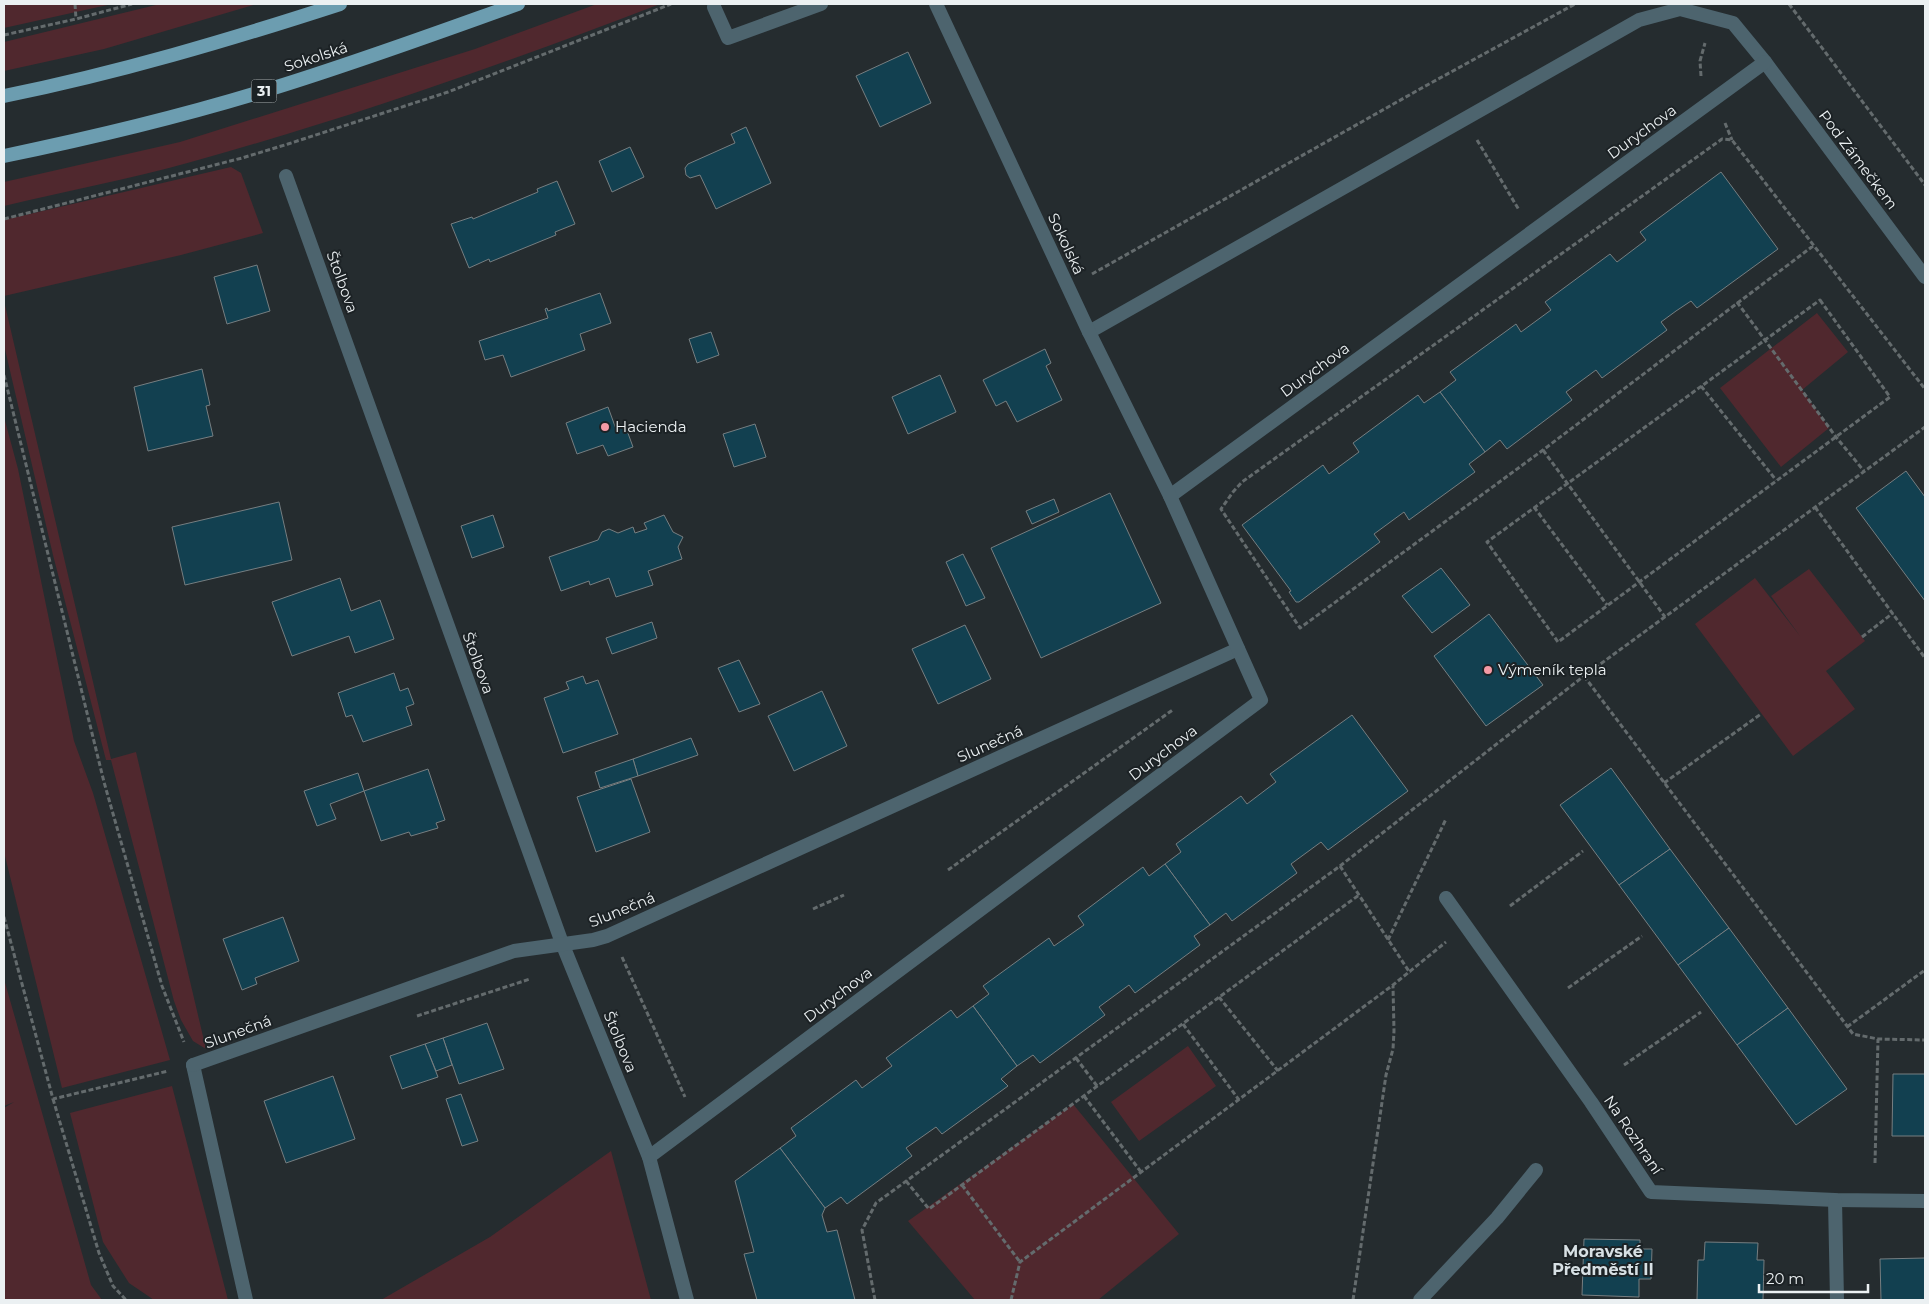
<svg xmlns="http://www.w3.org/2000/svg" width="1929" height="1304" viewBox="0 0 1929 1304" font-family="Montserrat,sans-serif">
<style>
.green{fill:#50282e}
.building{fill:#124050;stroke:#767e81}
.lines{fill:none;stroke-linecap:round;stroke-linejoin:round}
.path{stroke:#646b6d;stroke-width:3;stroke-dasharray:5 2.5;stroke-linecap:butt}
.service{stroke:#4d646e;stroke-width:14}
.minor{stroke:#4d646e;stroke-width:14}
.primary{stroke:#6c9db0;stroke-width:14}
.poi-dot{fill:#f49aa5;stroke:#1c2225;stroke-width:2}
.labels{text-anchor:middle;stroke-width:4;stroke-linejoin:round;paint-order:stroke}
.shield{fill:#1c2225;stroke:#adb2b4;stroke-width:1}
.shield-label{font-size:14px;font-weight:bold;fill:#ebf0f2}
.street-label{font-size:15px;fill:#ebf0f2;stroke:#1c2225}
.poi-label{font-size:15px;fill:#ebf0f2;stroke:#1c2225;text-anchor:start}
.neighbourhood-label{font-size:16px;font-weight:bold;fill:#d7e0e4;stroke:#1c2225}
</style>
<rect width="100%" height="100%" fill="#252c2f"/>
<g class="green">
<polygon points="4,4 112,4 4,28"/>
<polygon points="160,4 257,4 104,49 4,71 4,42"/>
<path d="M597,4H660C506,63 350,118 191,162C130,179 66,191 4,206V182L180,142L475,49Z"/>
<polygon points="231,167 241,173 263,233 181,255 4,296 4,220"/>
<polygon points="4,301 111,759 136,752 206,1049 193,1041 181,1020 174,1001 111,760 106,760 53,555 4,345"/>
<polygon points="1817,313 1848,352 1802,390 1829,428 1781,467 1720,388"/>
<polygon points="4,417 18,469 74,741 93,793 170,1060 62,1088 4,852"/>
<polygon points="1809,569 1865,641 1826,671 1855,709 1793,756 1695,624 1755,578 1800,636 1771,596"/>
<polygon points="4,979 91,1285 102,1300 4,1300 4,1108 14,1102 4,1106"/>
<polygon points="1188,1046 1216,1086 1139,1141 1111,1102"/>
<polygon points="172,1086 228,1300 154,1300 129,1283 103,1242 70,1113"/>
<polygon points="1073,1104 1179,1234 1098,1300 975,1300 908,1221"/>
<polygon points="611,1151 651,1300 381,1300 490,1237"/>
</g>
<g class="building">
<polygon points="908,52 931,103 880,127 856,76"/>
<polygon points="746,127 771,183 716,209 700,175 690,178 686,175 685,168 688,164 735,143 731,134"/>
<polygon points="630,147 644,177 612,192 599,161"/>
<polygon points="1721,172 1778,249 1697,308 1691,301 1676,311 1661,322 1667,330 1602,378 1596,370 1566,392 1572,400 1507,449 1500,440 1485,452 1440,392 1456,380 1450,372 1516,324 1521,332 1551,310 1545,302 1610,254 1617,262 1646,240 1640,232"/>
<polygon points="557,181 575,224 555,232 556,235 490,262 489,259 469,268 451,224 472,217 473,219 538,192 537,189"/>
<polygon points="257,265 270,311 227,324 214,277"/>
<polygon points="600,293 611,323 580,334 585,350 511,377 503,355 485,360 479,341 548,318 545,309 547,308 548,311"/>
<polygon points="711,332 719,355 697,363 689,339"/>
<polygon points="1045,349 1051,363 1046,366 1062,400 1017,422 1006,401 996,406 983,380"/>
<polygon points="202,369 210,405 206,406 213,436 148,451 134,387"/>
<polygon points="940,375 956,412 908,434 892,397"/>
<polygon points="1440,392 1485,452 1469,464 1475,472 1409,520 1404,512 1374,534 1380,542 1299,602 1296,602 1289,592 1291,591 1242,525 1323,465 1329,474 1359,452 1353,443 1418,395 1424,403"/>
<polygon points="608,407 616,429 625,425 633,447 608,456 603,445 577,454 566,423"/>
<polygon points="755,424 766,457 734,467 723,434"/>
<polygon points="1906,471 1925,497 1925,601 1856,508"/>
<polygon points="1110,493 1161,603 1041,658 991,548"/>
<polygon points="1054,499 1059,512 1032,524 1026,511"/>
<polygon points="279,502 292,560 185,585 172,527"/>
<polygon points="493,515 504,547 472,558 461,526"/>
<polygon points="664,515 673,532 683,537 678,547 682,559 648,571 653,585 616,597 609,578 590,585 589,581 561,591 549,557 598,540 602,532 609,529 618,533 633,527 635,533 647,529 644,523"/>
<polygon points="963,554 985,598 966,606 946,562"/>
<polygon points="1441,568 1470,605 1432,633 1402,596"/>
<polygon points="340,578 351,611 380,600 394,639 355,653 349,636 292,656 272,602"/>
<polygon points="1489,614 1543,685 1486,726 1434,656"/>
<polygon points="652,622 657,638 612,654 606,638"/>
<polygon points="965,625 991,679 938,704 912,649"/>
<polygon points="739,660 760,704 739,712 718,668"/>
<polygon points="394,673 400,691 408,688 414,704 406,707 412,725 363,742 352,715 346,717 338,693"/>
<polygon points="583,676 586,684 598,680 618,734 563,753 544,698 569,689 566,682"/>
<polygon points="822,691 847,746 794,771 768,716"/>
<polygon points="1352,715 1408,791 1328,850 1321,842 1291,864 1297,873 1232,921 1226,913 1210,925 1165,864 1181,852 1176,844 1241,796 1247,804 1276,782 1270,774"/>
<polygon points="691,738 698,755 638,776 633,759"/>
<polygon points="633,759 638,776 600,788 595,772"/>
<polygon points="1611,768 1670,849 1619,885 1560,805"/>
<polygon points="428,769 445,820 436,823 438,828 411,836 409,832 381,841 364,791"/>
<polygon points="358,773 364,791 330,804 336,819 317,826 304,791"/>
<polygon points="631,779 650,832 596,852 577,797"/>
<polygon points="1670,849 1729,928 1678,965 1619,885"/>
<polygon points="1165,864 1210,925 1194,936 1200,945 1135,993 1129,985 1099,1007 1105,1015 1040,1063 1033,1055 1017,1066 973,1006 989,994 983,986 1049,938 1054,946 1084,925 1078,916 1143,867 1149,876"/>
<polygon points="283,917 299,961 255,978 257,984 242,990 223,939"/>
<polygon points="1729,928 1788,1008 1737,1045 1678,965"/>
<polygon points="973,1006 1017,1066 1001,1079 1008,1086 942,1134 936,1127 906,1148 912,1156 847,1204 841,1197 825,1208 780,1148 796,1136 791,1128 856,1080 862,1088 892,1066 886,1058 951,1010 957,1018"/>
<polygon points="1788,1008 1847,1089 1796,1125 1737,1045"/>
<polygon points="487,1023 504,1069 459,1084 443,1038"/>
<polygon points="443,1038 452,1065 436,1071 425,1044"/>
<polygon points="425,1044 438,1077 402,1089 390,1056"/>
<polygon points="1893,1074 1925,1074 1925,1136 1892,1136"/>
<polygon points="333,1076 355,1139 286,1163 264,1101"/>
<polygon points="461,1094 478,1141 462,1146 446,1099"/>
<polygon points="780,1148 825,1208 822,1215 827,1232 837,1230 855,1300 757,1300 744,1254 754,1252 735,1181"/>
<polygon points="1584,1239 1640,1240 1640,1249 1652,1249 1651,1279 1639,1279 1639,1297 1582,1295"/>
<polygon points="1705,1242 1758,1243 1757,1260 1764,1260 1763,1300 1697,1300 1698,1260 1704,1260"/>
<polygon points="1925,1258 1925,1300 1881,1300 1880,1259"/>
</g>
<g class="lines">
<g class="path">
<polyline points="75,4 76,19"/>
<polyline points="1789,4 1925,185"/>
<polyline points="4,35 76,19 132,4"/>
<polyline points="1701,76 1700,61 1705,43"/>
<polyline points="1725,123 1732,140"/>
<polyline points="1477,140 1519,210"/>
<polyline points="4,219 242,158 288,144 448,92 671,4"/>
<polyline points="1813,246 1543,450 1300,628 1221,509 1233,492 1242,482 1722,139 1732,140 1925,389"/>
<polyline points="1092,274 1420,89 1575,4"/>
<polygon points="1820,300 1890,397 1558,642 1487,542"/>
<polyline points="1737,302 1836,437 1864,471"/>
<polyline points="4,375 104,782 162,986 184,1042"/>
<polyline points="1701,386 1776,480"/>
<polyline points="1543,450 1665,617"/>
<polyline points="1534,507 1607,605"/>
<polyline points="1815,507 1925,658"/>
<polyline points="1862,637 1893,613"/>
<polyline points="1584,676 1853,1034 1878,1039 1925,1040"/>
<polyline points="1664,783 1761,714"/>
<polyline points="1340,866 1410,973"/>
<polyline points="948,870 1174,709"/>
<polyline points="1510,906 1583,851"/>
<polyline points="813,909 844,895"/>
<polyline points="4,917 53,1099 168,1071"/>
<polyline points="1388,940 1446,819"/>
<polyline points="622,957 685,1097"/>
<polyline points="1568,988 1642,936"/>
<polyline points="1219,997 1278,1071"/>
<polyline points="417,1016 530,979"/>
<polyline points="1183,1024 1239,1100"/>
<polyline points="1847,1027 1925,970"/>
<polyline points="1076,1058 1097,1086"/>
<polyline points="1624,1065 1701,1012"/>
<polyline points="1084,1096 1141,1172"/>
<polyline points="53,1099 99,1253 113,1286 126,1300"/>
<polyline points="1875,1163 1878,1039"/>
<polyline points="906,1181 929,1209 1359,895"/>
<polyline points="962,1185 1020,1262"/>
<polyline points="875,1300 862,1230 876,1203 1340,866 1584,676 1925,427"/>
<polyline points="1011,1300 1020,1262 1393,985 1446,942"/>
<polyline points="1353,1300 1386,1075 1393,1049 1394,1031 1393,986"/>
</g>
<g class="service">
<polyline points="193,1065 246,1300"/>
<polyline points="1420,1300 1497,1218 1536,1170"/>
</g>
<g class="minor">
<polyline points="714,7 728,38 821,4"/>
<polyline points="286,176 562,943 649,1157 687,1300"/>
<polyline points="1089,332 1639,20 1680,9 1733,23 1765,62 1925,277"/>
<polyline points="1170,496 1765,62"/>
<polyline points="1446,898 1591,1102 1651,1192 1835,1200 1925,1201"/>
<polyline points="193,1065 514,951 593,940 607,936 1238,649"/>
<polyline points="649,1157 1261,700 1170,496 1089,332 936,4"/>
<polyline points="1835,1200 1837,1300"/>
</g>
<g class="primary">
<path d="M4,96C118,73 229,40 340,4"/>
<path d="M4,156C91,138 179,117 264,91C350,65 434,34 518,4"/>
</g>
</g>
<g class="poi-dot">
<circle cx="605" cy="427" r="5"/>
<circle cx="1488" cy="670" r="5"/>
</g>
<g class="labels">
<rect class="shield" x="251.5" y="79.5" width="25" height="23" rx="4"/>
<g class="shield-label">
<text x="264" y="96">31</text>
</g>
<g class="street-label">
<text transform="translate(316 57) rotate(-18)" y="5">Sokolská</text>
<text transform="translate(1642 132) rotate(-36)" y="5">Durychova</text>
<text transform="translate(1858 160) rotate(53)" y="5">Pod Zámečkem</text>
<text transform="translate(1066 244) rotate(65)" y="5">Sokolská</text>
<text transform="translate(342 282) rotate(70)" y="5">Štolbova</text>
<text transform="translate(1315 370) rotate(-36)" y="5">Durychova</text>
<text transform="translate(478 663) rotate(70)" y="5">Štolbova</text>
<text transform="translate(990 744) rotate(-24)" y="5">Slunečná</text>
<text transform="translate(1163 753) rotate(-37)" y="5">Durychova</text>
<text transform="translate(622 910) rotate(-22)" y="5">Slunečná</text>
<text transform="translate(838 995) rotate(-37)" y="5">Durychova</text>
<text transform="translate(238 1032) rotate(-20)" y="5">Slunečná</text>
<text transform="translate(620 1042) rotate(68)" y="5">Štolbova</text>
<text transform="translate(1633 1135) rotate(56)" y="5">Na Rozhraní</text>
</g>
<g class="poi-label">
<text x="615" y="432">Hacienda</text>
<text x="1498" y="675">Výmeník tepla</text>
</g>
<g class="neighbourhood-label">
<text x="1603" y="1257">Moravské<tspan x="1603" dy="18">Předměstí II</tspan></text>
</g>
</g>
<rect width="1929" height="1304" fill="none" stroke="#ebf0f2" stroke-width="10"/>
<path d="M1759 1284v8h109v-8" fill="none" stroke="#ebf0f2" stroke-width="2.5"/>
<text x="1766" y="1284" font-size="15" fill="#ebf0f2" stroke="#1c2225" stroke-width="4" paint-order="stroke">20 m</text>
</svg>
